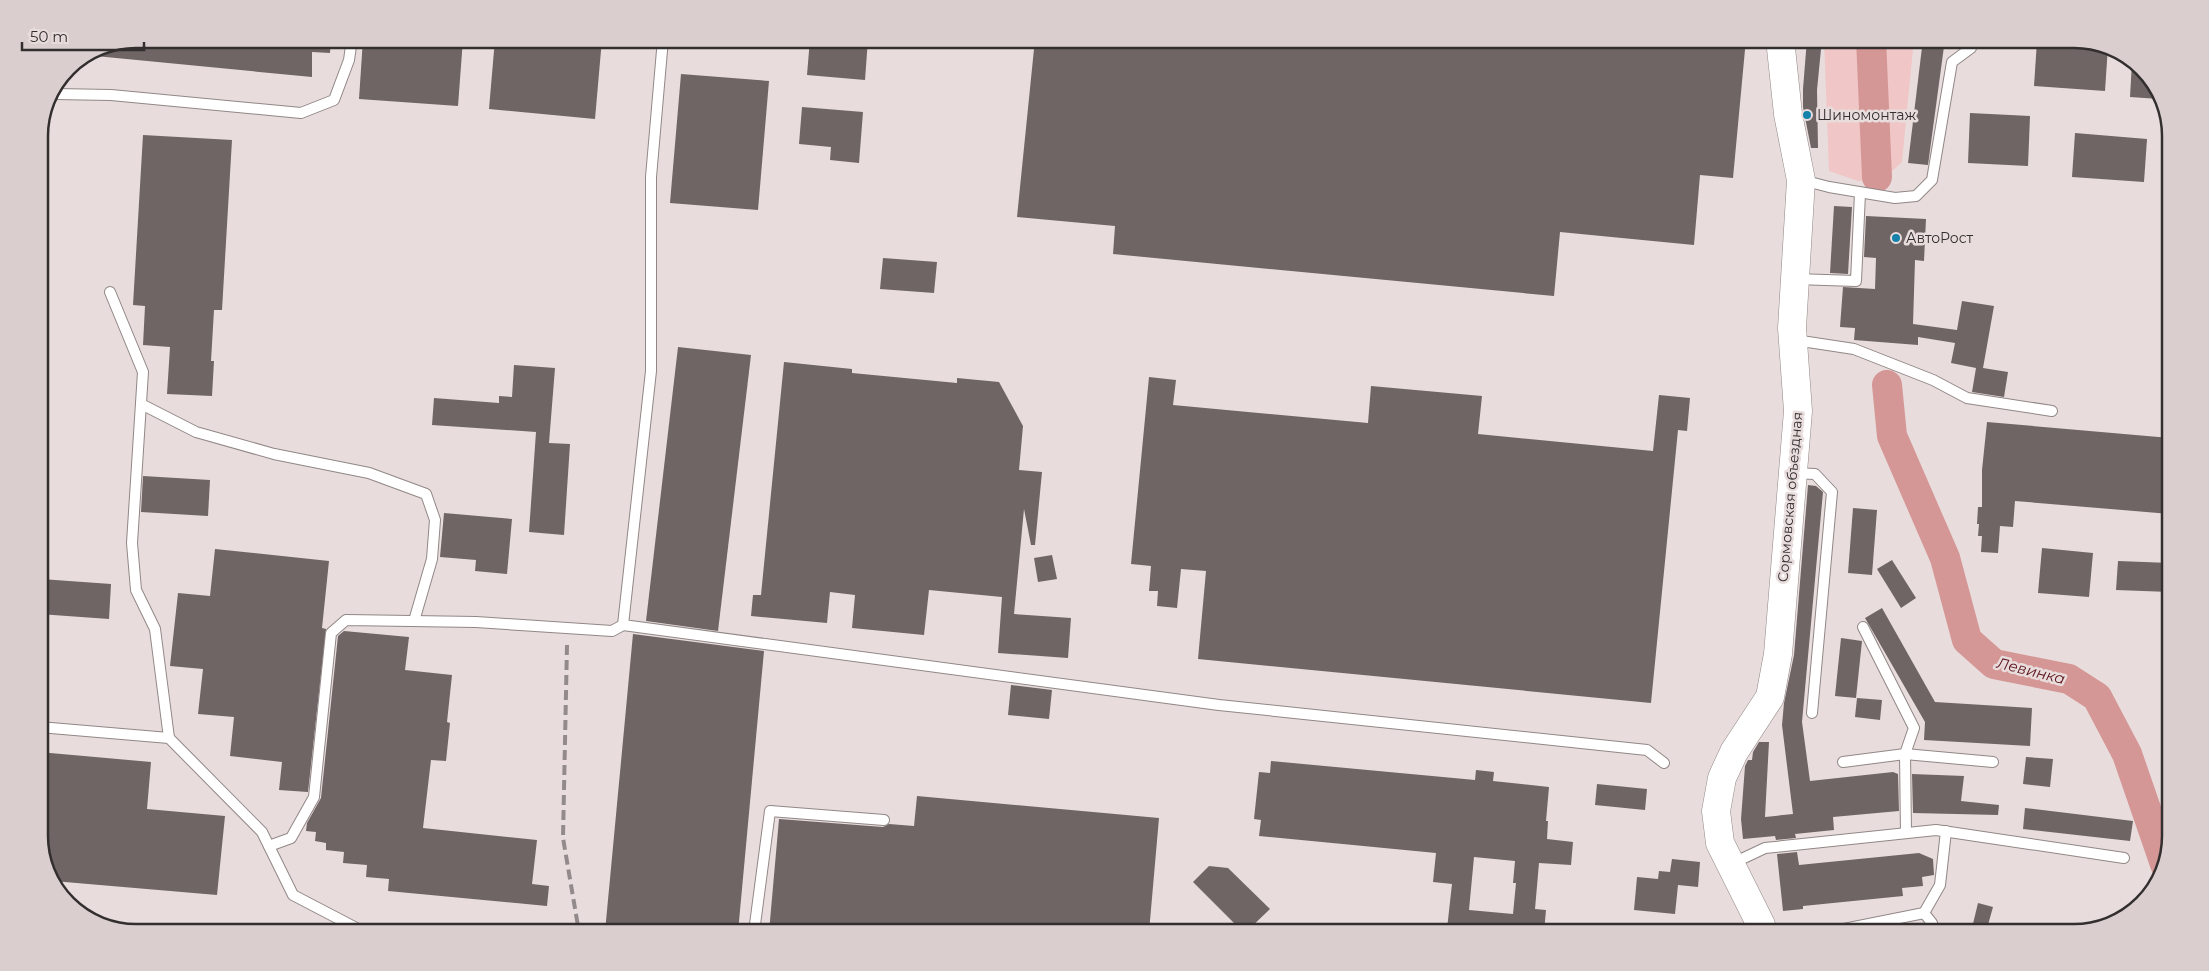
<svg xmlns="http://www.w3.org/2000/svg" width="2209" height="971" viewBox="0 0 2209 971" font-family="Montserrat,sans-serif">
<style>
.green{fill:#f0c7c6}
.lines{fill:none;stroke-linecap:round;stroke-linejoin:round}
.river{stroke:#d59796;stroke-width:30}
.building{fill:#6f6565;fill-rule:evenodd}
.lane-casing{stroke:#918786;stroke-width:12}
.secondary-casing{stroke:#918786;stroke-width:29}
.lane{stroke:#fff;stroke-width:10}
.secondary{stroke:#fff;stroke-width:28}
.rail{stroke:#938b8b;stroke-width:4;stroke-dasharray:10 5;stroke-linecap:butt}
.poi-dot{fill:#1482aa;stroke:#e8dddc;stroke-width:2}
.labels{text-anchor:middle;stroke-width:5;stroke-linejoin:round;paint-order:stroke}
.poi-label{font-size:14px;fill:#332f2f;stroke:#e8dddc;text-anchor:start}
.street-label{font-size:14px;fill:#332f2f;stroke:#e8dddc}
.water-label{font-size:15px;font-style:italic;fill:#5c121a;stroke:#e8dddc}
.rim{fill:none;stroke:#332f2f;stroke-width:2.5}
</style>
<rect width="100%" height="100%" fill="#e8dddc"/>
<polygon class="green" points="1824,39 1914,39 1902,162 1883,179 1858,181 1829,171"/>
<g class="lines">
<g class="river">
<polyline points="1871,39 1877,177"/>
<polyline points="1887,385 1892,436 1945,558 1967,640 1994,664 2069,679 2097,697 2127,754 2165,864"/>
</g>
</g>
<g class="building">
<polygon points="135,39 331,39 330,53 312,52 312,77 85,55 98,46"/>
<polygon points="363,39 463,39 458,106 359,99"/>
<polygon points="495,39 602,39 595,119 489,109"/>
<polygon points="810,39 868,39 865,80 807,75"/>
<polygon points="1035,39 1746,39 1733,178 1700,175 1694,245 1560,232 1554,296 1113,254 1115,226 1017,217"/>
<polygon points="1807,39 1822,39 1817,90 1818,148 1811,148 1803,107 1803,89"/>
<polygon points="1923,39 1945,39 1928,165 1908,163"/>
<polygon points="2037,41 2108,46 2105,91 2034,86"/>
<polygon points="2132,62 2151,77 2159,99 2130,97"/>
<polygon points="681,74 769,81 758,210 670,203"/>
<polygon points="802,107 863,112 859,163 830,160 831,147 799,144"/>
<polygon points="1970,113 2030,116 2028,166 1968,163"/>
<polygon points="2075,133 2147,139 2144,182 2072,177"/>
<polygon points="143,135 232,140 222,310 214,310 211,361 214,361 212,396 167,394 170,347 143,345 145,306 133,305"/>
<polygon points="1834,206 1852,207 1848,274 1830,273"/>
<polygon points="1866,216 1926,219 1924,261 1915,260 1913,324 1957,330 1962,301 1994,306 1983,368 2008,372 2004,397 1972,392 1976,368 1951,363 1955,343 1918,337 1918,345 1854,340 1855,328 1840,327 1843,287 1875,289 1876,258 1864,257"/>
<polygon points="883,258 937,262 934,293 880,289"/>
<polygon points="678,347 751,355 718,631 646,621"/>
<polygon points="784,362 852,369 852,373 957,383 957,378 999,382 1023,426 1019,470 1042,472 1035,545 1031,545 1024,509 1014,614 1071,618 1068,658 998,653 1002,597 929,590 924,635 852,628 855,595 830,592 827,623 751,616 753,595 761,595"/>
<polygon points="514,365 555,368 549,443 570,444 564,535 529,532 536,432 432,425 434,398 499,403 499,396 512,397"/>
<polygon points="1149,377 1176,380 1173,405 1368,423 1371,386 1482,396 1478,434 1653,451 1659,395 1690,398 1687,431 1678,430 1651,703 1198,659 1206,571 1181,569 1177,608 1157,606 1158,591 1149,591 1151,566 1131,564"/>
<polygon points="1987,422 2170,438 2170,514 2015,501 2013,527 2000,526 1998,553 1981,552 1982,536 1978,536 1979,524 1977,524 1978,507 1982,507 1982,470"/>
<polygon points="143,476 210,480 208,516 141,512"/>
<polygon points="1808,485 1816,486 1823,492 1802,722 1810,781 1893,772 1898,774 1899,811 1833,817 1834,830 1795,834 1796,838 1776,840 1775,836 1743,839 1741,819 1745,766 1748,760 1752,760 1753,752 1759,742 1769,742 1765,817 1793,814 1782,725 1784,703 1794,655"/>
<polygon points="1853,508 1877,510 1872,575 1848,573"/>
<polygon points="444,513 512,519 507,574 475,571 476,560 440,557"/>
<polygon points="2042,548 2093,553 2089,597 2038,593"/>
<polygon points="215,549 329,561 322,628 326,629 308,792 279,790 282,762 230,756 234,717 198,714 203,669 170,666 178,593 210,596"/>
<polygon points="1052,555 1057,579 1038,582 1034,558"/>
<polygon points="1892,560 1916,598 1901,608 1877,569"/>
<polygon points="2118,561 2170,563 2170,592 2116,590"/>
<polygon points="41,579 111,584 109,619 39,614"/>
<polygon points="1882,608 1935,702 2032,708 2030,746 1924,740 1925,722 1865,618"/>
<polygon points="344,631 409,637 405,670 452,675 447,722 450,723 446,761 431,760 423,828 537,840 532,884 549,886 547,906 388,891 389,879 366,877 367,865 343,863 344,852 326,850 326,843 315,841 316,832 306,831 307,823 321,798 338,636"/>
<polygon points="633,634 764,651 738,932 605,932"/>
<polygon points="1841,638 1862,641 1856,698 1835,696"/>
<polygon points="1011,685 1052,690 1049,719 1008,715"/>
<polygon points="1857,698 1882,700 1880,720 1855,717"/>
<polygon points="39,752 151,762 147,809 225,816 217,895 53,881 39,842"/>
<polygon points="2026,757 2053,759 2050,787 2023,784"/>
<path d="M1271,761L1475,780L1476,770L1494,772L1493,781L1549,787L1546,821H1548L1547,839L1573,842L1571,865L1539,863L1535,909L1546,910L1544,932H1481L1447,929L1452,884L1433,882L1436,853L1259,836L1261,820L1254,819L1259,772L1270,773ZM1474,857L1515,861L1513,883H1516L1513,914L1469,910Z"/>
<polygon points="1912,774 1964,776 1961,801 1999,805 1998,815 1913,813"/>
<polygon points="1597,784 1647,789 1645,810 1595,805"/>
<polygon points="917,796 1159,818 1149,932 769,932 779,819 883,827 889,824 914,826"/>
<polygon points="2025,808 2133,821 2130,841 2023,829"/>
<polygon points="1797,852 1799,865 1919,853 1933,859 1934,875 1922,877 1923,886 1902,888 1903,896 1803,906 1803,909 1783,911 1777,854"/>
<polygon points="1672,859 1700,862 1698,887 1678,885 1675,914 1634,910 1637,877 1658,879 1659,871 1670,872"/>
<polygon points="1209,866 1228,868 1270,909 1246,932 1243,932 1193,882"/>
<polygon points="1978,903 1993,907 1986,932 1971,932"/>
</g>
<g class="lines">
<defs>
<g id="lane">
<polyline points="663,39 651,177 651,371 623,625 1219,705 1647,750 1664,763"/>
<polyline points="55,94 111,95 301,113 334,100 349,60 352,39"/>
<polyline points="1802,180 1829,187 1895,198 1916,196 1932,180 1952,62 1971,48 1973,39"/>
<polyline points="1795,279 1856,281 1860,193"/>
<polyline points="110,292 143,372 132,543 136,590 155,629 169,738"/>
<polyline points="1795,340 1854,349 1933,380 1967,398 2052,411"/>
<polyline points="141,404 196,432 274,454 369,473 426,494 435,520 432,559 414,621"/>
<polyline points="1793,473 1815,474 1832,492 1812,713"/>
<polyline points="1863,627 1914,728 1905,754 1906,833"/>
<polyline points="39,727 169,738 262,832 293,895 362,931 370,932"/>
<polyline points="1843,762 1905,754 1993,762"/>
<polyline points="269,846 291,838 314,797 331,633 346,620 476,622 612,631 623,625"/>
<polyline points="1731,864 1765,848 1936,830 2124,858"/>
<polyline points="1924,913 1932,923 1934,932"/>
<polyline points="754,932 770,811 884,820"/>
<polyline points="1829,932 1924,913 1940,885 1946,831"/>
</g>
<polyline id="secondary" points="1763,932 1761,925 1720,843 1716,811 1722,778 1734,752 1770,697 1778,654 1798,411 1792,328 1801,180 1788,114 1780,39"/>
</defs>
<use href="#lane" class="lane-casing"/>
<use href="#secondary" class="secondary-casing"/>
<use href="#lane" class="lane"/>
<use href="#secondary" class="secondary"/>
<polyline class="rail" points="567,645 563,838 579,932"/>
</g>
<g class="poi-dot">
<circle cx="1807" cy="115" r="5"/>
<circle cx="1896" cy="238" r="5"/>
</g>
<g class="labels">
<g class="poi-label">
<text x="1817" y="120">Шиномонтаж</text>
<text x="1906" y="243">АвтоРост</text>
</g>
<g class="street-label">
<text transform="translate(1790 497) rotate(-85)" y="5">Сормовская объездная</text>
</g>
<g class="water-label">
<text transform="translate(2031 671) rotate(14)" y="5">Левинка</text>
</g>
</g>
<path d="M0 0H2209V971H0ZM136 48H2074A88 88 0 0 1 2162 136V836A88 88 0 0 1 2074 924H136A88 88 0 0 1 48 836V136A88 88 0 0 1 136 48Z" fill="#dacfce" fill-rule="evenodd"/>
<path class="rim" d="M136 48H2074A88 88 0 0 1 2162 136V836A88 88 0 0 1 2074 924H136A88 88 0 0 1 48 836V136A88 88 0 0 1 136 48Z"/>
<path d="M22 42v8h122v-8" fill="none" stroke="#332f2f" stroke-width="2.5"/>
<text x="30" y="42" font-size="15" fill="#332f2f" stroke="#e8dddc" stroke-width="4" paint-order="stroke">50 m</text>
</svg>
